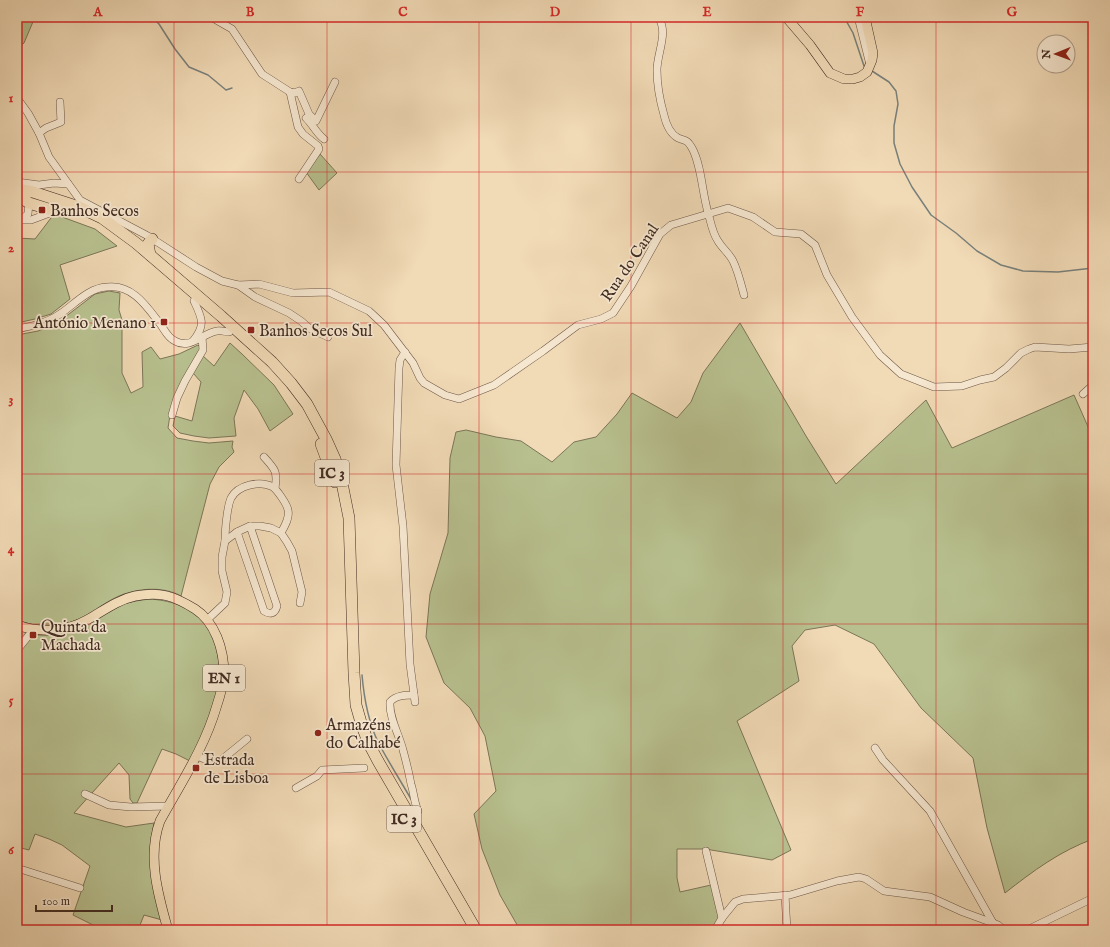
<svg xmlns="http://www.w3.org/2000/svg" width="1110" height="947" viewBox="0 0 1110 947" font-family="'IM FELL English',serif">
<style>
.green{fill:#b8c08f;stroke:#7c7658}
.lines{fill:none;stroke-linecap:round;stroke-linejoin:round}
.stream{stroke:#79807c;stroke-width:1.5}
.minor-casing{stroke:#6d5746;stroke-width:8}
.major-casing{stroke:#412b21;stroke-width:10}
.highway-casing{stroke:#412b21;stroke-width:12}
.minor{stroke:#f6e7d0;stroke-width:7}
.major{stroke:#f1dab6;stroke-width:9}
.highway{stroke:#f1dab6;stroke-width:11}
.grid{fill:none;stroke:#d62828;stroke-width:1;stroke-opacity:0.55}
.poi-dot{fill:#8f2418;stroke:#f6e7d0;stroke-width:1.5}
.labels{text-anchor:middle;stroke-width:3.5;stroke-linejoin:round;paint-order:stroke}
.shield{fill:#f6e7d0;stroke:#776356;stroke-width:1}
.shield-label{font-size:15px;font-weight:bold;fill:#412b21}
.poi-label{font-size:16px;fill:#412b21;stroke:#f6e7d0;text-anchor:start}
.street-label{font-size:16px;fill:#412b21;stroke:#f6e7d0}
.neatline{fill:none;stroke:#d62828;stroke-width:1.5}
.grid-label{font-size:13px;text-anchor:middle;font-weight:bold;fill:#d62828}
</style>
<rect width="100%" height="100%" fill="#f1dab6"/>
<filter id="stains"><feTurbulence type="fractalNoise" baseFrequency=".005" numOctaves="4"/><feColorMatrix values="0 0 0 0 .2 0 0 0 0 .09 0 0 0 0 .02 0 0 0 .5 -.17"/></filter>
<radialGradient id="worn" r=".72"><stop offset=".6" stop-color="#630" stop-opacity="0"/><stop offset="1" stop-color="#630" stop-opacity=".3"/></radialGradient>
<g class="green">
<polygon points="17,17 35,17 24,43 17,48"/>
<polygon points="320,154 337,173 319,190 306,172"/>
<polygon points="54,214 95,229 117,246 60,265 70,299 51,314 35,319 17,323 17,238 35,239"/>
<path d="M109,291L120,293L119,310L122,320V373L131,393L143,387L142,352L151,347L160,359L179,354L198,345L202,349L170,415L168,428L177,438L193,441L209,443L233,441L232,447L234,452L219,467L210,484L181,596C163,586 138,588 119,596C103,603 90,615 74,621C63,625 52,626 40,625C33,625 24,623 17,619V335L38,331L56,324L95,294Z"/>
<path d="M740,323L806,436L836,484L926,400L952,448L1074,395L1093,438V839C1060,851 1033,871 1005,893L987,828L973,758L921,708L874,644L835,625L805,630L792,646L799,681L737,721L791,850L772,860L705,849H677V878L680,892L711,885L720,920L713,930H520L500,895L482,849L474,814L496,791L485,736L470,708L444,683L426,637L430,594L448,533L450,458L456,432L466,430L496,437L521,441L552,462L574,442L596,437L617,414L632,393L677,418L691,402L703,373Z"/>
<polygon points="230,343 242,354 274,385 293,414 270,431 258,409 244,390 234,418 236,436 209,438 194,436 180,433 173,426 175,416 192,421 201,382 193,373 203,356 214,366"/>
<path d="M149,599C168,600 191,606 204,622C212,631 216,645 218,656C219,663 220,670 220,677C216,707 202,734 190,761L176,754L162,749L137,803H133L130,799L129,775L119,763L74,813L126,827L154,823L150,849L151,865L162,920L144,915L138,930H103L73,915L90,866L62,845L49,839L35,834L29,850L17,847V629L33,635H62L76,631L123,604L136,601Z"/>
</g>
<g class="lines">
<g class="stream">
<polyline points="152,17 159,24 175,49 189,67 208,75 226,90 232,88"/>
<polyline points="844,17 853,33 864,66"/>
<polyline points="872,71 889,82 896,91 898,104 894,126 894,143 900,164 912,187 931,215 956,233 977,251 1001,265 1023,271 1058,272 1093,268"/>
<path d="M362,675C364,698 368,721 378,742C388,761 400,780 411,799"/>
</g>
<defs>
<g id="minor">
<polyline points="211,17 232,29 262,74 290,92 295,93 299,91 309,114 316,121 335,82"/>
<path d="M658,17C669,32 657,53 657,70C657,85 660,101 664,115C666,124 669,133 678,138C685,141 687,139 692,148C702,166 702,195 709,216C711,224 713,234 718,241C722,248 729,253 733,261C738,271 741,284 744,295"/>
<polyline points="858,17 870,65"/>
<polyline points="290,92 298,127 303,134 318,146 319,149 299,179"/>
<polyline points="17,98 28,113 39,133 49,157 80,200 148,236 196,267 222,281 238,285 259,284 293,293 329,292 369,311 384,325 413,363 420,378 424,383 445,395 459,399 494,385 543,351 578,325 601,319 613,313 631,286 660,234 671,225 728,208 753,217 775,232 801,234 815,245 827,275 852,317 880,355 901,374 934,387 962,386 980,380 994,377 1006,368 1021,353 1029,349 1035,347 1069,349 1093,347"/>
<path d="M306,118C313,125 317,134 324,139"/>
<polyline points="39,133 46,128 61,122 60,102"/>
<polyline points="17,182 39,185 54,183 68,184"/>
<polyline points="17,220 31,220 55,211"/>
<polyline points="20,221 28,214 29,203"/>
<polyline points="238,285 255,297 289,313 301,321 309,328 328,337"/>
<path d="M17,329C32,326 47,323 60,314C75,304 88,288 107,287C133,284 147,307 161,325C165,331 168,338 175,341C190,350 203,333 217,331C221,330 226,332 229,332"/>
<path d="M193,341C206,325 202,318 194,301"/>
<polyline points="405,352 400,360 399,368 396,465 403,526 410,664 415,702"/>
<polyline points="1083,394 1093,385"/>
<polyline points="172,415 177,398 185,381 203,350 202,337"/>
<path d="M264,457C275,469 278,472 275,488"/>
<path d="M237,532L264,611C270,615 275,614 277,606L250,526"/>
<path d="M225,541C225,531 227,507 231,498C238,485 260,480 273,487C277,490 287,504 288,510C290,518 284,527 281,533"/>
<polyline points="208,619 225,603 227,592 222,571 222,557 225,541 237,532 250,526 260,526 271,528 281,533 287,542 292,551 302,592 300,603"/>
<polyline points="17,650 34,629"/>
<path d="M414,695C406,695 396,695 390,702C389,718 399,734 403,750C406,761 409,773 411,784C414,793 414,802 418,811"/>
<polyline points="875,748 883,760 930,811 993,923"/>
<polyline points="197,756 212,762 220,761 247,739"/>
<polyline points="296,788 317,776 322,770 364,768"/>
<polyline points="85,794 109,805 131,807 168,806"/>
<polyline points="706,851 722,918"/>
<polyline points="17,868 80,888"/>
<polyline points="785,895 787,930"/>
<polyline points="715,930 722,918 735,902 743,899 790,895 837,881 859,877 866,879 884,891 930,897 963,912 993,923 998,925 1004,930"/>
<polyline points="1027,930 1093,898"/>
</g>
<g id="major">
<polyline points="786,17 810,45 830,73 844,79 853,79 860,77 867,72 872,60 873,53 865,17"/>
<path d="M17,625C39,633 66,632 87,620C103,611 117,600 135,596C160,591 174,596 195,609C206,616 212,625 217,637C222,649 224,662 224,675C223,685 220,696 217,705C205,747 181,783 160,821C147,856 158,895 168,930"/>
</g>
<g id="highway">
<polyline points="17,189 33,192 79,207 102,218 136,243 221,316 272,362 291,383 307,404 326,439 335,459 341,478 349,518 354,673 356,705 362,726 369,744 378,761 476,930"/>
<polyline points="19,196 29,203 55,211 64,208"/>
<polyline points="150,255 148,244 152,239"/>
<polyline points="321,444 335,482"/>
</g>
</defs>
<use href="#minor" class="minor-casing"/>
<use href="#major" class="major-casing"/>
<use href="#highway" class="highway-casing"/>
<use href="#minor" class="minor"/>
<use href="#major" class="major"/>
<use href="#highway" class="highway"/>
</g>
<path class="grid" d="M174,17V930M327,17V930M479,17V930M631,17V930M783,17V930M936,17V930M17,172H1093M17,323H1093M17,474H1093M17,624H1093M17,774H1093"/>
<g class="poi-dot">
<rect x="38" y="206" width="8" height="8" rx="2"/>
<rect x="160" y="318" width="8" height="8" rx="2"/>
<rect x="247" y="326" width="8" height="8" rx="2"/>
<rect x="29" y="631" width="8" height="8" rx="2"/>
<circle cx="318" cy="733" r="4"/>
<rect x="192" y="764" width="8" height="8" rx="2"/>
</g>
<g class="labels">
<g class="shield">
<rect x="315" y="460" width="34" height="26" rx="3"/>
<rect x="203" y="665" width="42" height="26" rx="3"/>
<rect x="387" y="806" width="34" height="26" rx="3"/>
</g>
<g class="shield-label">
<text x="332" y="478">IC 3</text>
<text x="224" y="683">EN 1</text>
<text x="404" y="824">IC 3</text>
</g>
<g class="poi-label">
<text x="50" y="216">Banhos Secos</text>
<text x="156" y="328" text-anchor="end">António Menano 1</text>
<text x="259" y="336">Banhos Secos Sul</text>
<text x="41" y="632">Quinta da<tspan x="41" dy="18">Machada</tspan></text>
<text x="326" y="730">Armazéns<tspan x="326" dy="18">do Calhabé</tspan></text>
<text x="204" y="765">Estrada<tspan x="204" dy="18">de Lisboa</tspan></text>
</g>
<g class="street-label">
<text transform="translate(629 262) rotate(-56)" y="6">Rua do Canal</text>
</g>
</g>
<rect width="1110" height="947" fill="none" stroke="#f1dab6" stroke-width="44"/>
<g transform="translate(1056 54) rotate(269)"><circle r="19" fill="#f6e7d0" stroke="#ae9c8a"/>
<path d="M0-3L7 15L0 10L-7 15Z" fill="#8f2418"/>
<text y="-6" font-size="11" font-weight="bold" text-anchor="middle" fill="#412b21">N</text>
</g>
<path d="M36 905v6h76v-6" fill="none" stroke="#412b21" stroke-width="2"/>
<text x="42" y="905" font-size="12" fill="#412b21" stroke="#f6e7d0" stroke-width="3" paint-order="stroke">100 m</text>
<rect x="22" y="22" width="1066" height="903" class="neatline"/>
<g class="grid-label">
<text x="98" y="16">A</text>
<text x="250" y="16">B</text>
<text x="403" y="16">C</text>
<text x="555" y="16">D</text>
<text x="707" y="16">E</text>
<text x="860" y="16">F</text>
<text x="1012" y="16">G</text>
<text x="11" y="102">1</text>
<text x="11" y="252">2</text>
<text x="11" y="403">3</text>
<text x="11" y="553">4</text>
<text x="11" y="704">5</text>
<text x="11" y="854">6</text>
</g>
<rect width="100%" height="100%" filter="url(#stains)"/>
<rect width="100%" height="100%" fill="url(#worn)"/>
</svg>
